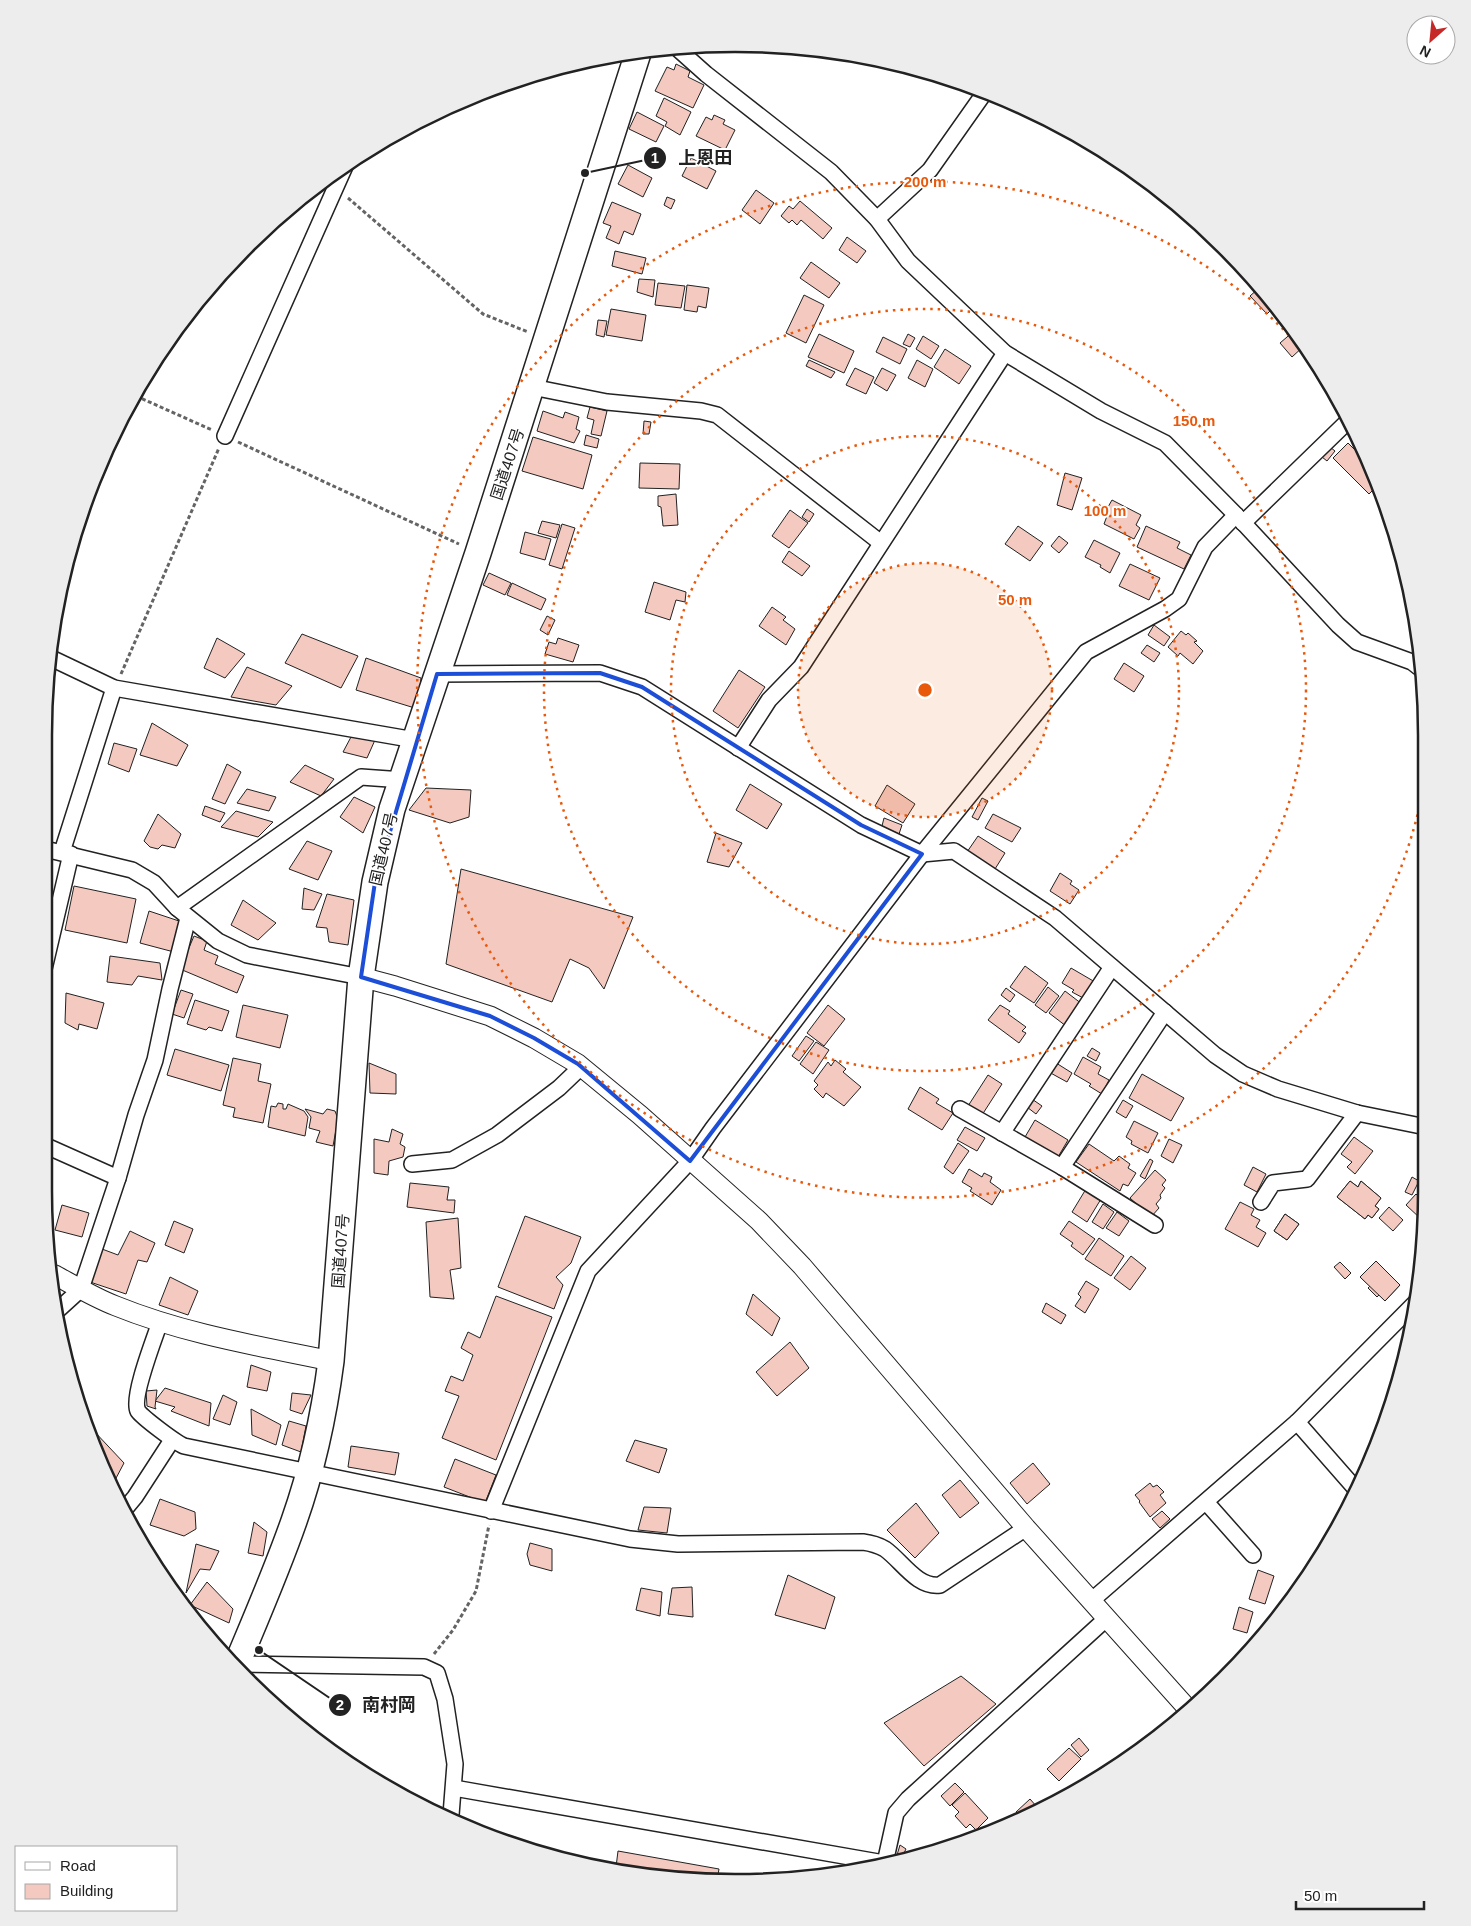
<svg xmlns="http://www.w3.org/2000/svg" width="1471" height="1926" viewBox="0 0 1471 1926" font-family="Arial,'Noto Sans JP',sans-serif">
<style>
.building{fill:#f3c9c0;stroke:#222}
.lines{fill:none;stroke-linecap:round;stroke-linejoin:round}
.minor-casing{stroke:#222;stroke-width:18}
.tertiary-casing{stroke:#222;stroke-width:21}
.trunk-casing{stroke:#222;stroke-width:28}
.path{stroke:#646464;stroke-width:3;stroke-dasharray:4 2.5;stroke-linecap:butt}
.minor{stroke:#fff;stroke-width:15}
.tertiary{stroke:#fff;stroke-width:19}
.trunk{stroke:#fff;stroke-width:25}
.marked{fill:none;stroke:#1d4ed8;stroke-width:4;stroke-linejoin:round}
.ring{fill:none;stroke:#e8590c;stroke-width:2.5;stroke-dasharray:2.5 5}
.labels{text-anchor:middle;stroke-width:4;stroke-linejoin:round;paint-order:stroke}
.street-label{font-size:16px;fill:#222;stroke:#fff}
.rim{fill:none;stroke:#222;stroke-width:2.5}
.centre{fill:#e8590c;stroke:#fff;stroke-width:2.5}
.ring-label{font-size:15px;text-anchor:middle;font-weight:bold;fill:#e8590c;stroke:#fff;stroke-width:4;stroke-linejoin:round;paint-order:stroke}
.leader{fill:none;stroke:#222;stroke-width:2}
.callout-dot{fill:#222;stroke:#fff;stroke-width:2}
.mark-label{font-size:15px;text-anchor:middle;font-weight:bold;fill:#fff}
.callout-label{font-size:18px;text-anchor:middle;font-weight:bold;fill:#222;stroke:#fff;stroke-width:4;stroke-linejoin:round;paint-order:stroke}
</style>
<rect width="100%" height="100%" fill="#fff"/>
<g class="building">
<polygon points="676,64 690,71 688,77 704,85 693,108 655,91 667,67 674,70"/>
<polygon points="664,98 691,112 680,135 665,126 667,122 656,116"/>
<polygon points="637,112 664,126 656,142 629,129"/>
<polygon points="714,115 725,120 723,124 735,130 725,150 696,136 706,117 712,120"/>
<polygon points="691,158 716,171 707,189 682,176"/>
<polygon points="628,165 652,178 643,197 618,184"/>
<polygon points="756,190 774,203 760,224 742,210"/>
<polygon points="667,197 675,200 671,209 664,205"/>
<polygon points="800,201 832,228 823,239 801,220 797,225 792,220 789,223 781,216 789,206 793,209"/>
<polygon points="612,202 641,214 633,235 624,231 619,244 606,238 611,226 603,223"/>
<polygon points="847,237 866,251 857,263 839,250"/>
<polygon points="615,251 646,258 642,274 612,266"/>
<polygon points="811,262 840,283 829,298 800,278"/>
<polygon points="639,279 655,280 653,297 637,292"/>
<polygon points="658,283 685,286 681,308 655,305"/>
<polygon points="687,285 709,288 706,308 698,306 697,312 684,310"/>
<polygon points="1259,288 1274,307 1267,314 1250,296"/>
<polygon points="804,295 824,305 806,343 786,333"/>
<polygon points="611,309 646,315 642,341 606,335"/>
<polygon points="598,320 607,321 604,337 596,335"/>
<polygon points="1294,331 1305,345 1292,357 1280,343"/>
<polygon points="819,334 854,351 844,373 808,357"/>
<polygon points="908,334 915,338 910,347 903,344"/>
<polygon points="923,336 939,346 931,359 916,349"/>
<polygon points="883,337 907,349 900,364 876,352"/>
<polygon points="945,349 971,366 959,384 934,367"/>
<polygon points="809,360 835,372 831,378 806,366"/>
<polygon points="917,360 933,369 925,387 908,378"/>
<polygon points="855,368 874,377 866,394 846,385"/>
<polygon points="882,368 896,375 887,391 874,383"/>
<polygon points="590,407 607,411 601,436 591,434 594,420 587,418"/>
<polygon points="543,411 563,418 565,412 579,417 576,429 580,431 574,443 537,431"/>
<polygon points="644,421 651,422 649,434 643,434"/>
<polygon points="586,435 599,439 597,448 584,445"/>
<polygon points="533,437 592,455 583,489 522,471"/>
<polygon points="1348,443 1364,459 1377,486 1369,494 1333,458"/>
<polygon points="1330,447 1335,451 1327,461 1322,457"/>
<polygon points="640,463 680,464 679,489 639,488"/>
<polygon points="1065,473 1082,478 1072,510 1057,505"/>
<polygon points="676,494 678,525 663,526 661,507 658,506 658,496"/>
<polygon points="1112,500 1141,515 1136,525 1140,528 1134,539 1104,524 1107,516 1104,514"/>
<polygon points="807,509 814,514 809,522 802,517"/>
<polygon points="790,510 808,523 789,548 772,536"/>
<polygon points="542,521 560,525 556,538 538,533"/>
<polygon points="562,524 575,528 562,569 549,565"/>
<polygon points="1018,526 1043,543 1030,561 1005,544"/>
<polygon points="1146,526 1180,542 1177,548 1191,555 1184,569 1137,547"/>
<polygon points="525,532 551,539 545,560 520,553"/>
<polygon points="1059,536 1068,543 1059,553 1051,546"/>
<polygon points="1094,540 1120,553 1110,573 1100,567 1101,565 1085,557"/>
<polygon points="789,551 810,566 802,576 782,562"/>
<polygon points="1130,564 1160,578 1149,600 1119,586"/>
<polygon points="489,573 511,583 505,595 483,585"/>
<polygon points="654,582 686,592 685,602 676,600 670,620 645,612"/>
<polygon points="512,583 546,599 541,610 507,595"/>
<polygon points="772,607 786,617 783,620 795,629 786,645 759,626"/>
<polygon points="547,616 555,620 548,635 540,630"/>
<polygon points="1154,625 1170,637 1164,646 1148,635"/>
<polygon points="1181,631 1186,635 1188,633 1197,641 1194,642 1203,651 1193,664 1180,653 1178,656 1168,647"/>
<polygon points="302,634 358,656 341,688 285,663"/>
<polygon points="217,638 245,654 225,678 204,668"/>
<polygon points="558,638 579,645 573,662 545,654 549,642 556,644"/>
<polygon points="1147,645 1160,653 1154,662 1141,653"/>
<polygon points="366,658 421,678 418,709 356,690"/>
<polygon points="1124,663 1144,676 1134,692 1114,679"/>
<polygon points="247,667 292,686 276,705 231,697"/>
<polygon points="739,670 765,687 738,728 713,711"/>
<polygon points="152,723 188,745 177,766 140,755"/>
<polygon points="351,737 375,740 367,758 343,752"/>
<polygon points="114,743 137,749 129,772 108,764"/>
<polygon points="227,764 241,772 225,804 212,799"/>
<polygon points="305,765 334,779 321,796 290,782"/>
<polygon points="750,784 782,804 767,829 736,810"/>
<polygon points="887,785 915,804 903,823 875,806"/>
<polygon points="426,788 471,790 469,817 450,823 409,810"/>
<polygon points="247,789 276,797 269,811 237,803"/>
<polygon points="354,797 375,807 363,833 340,817"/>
<polygon points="982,798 988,801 978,820 972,817"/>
<polygon points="205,806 225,813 220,822 202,815"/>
<polygon points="236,811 273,822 258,837 221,827"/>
<polygon points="158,814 181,834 175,848 162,845 158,849 150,847 144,841"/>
<polygon points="993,814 1021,828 1012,842 985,828"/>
<polygon points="884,818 902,825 899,834 882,826"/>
<polygon points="716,833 742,843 729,867 707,862"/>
<polygon points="978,836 1005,853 995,869 967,852"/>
<polygon points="307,841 332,851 318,880 289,869"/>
<polygon points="461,869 633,917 604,989 589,968 570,959 552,1002 446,964"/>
<polygon points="1060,873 1072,881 1070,884 1079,890 1070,904 1050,891"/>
<polygon points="74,886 136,899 127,943 65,930"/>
<polygon points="304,888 322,894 314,910 302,909"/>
<polygon points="327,894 354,900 348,945 329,942 327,928 316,927"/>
<polygon points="243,900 276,923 258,940 231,925"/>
<polygon points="149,911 182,922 174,952 140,943"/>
<polygon points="194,936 207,941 204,950 218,956 215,964 244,976 237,993 180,969"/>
<polygon points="110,956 160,963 162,980 138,976 132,985 107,982"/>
<polygon points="1025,966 1048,983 1034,1003 1010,987"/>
<polygon points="1071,968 1095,982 1085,999 1072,992 1074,990 1062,983"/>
<polygon points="1048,987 1059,996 1046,1013 1035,1005"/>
<polygon points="1006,988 1015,995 1010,1002 1001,995"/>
<polygon points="181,990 193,994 184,1018 172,1014"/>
<polygon points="1065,991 1082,1004 1066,1026 1049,1013"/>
<polygon points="66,993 104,1003 97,1029 79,1024 78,1030 65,1023"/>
<polygon points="195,1000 229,1011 222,1031 209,1027 206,1030 187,1024"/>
<polygon points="243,1005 288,1015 280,1048 236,1037"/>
<polygon points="828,1005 845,1019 824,1046 807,1033"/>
<polygon points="1000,1005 1010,1011 1008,1014 1026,1027 1022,1031 1026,1033 1019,1043 988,1020"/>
<polygon points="806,1036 814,1041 799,1061 792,1056"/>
<polygon points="816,1042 829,1050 813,1074 800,1064"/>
<polygon points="1092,1048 1100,1053 1096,1061 1087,1056"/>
<polygon points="175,1049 229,1065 221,1091 167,1075"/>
<polygon points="1083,1057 1101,1067 1098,1074 1109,1080 1102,1094 1089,1086 1091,1084 1074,1074"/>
<polygon points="233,1058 261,1064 258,1081 271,1084 263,1123 233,1117 235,1108 223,1105"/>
<polygon points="835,1060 846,1069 843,1072 861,1087 844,1106 826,1093 823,1098 814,1089 818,1085 814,1081 828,1062 831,1066"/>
<polygon points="1053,1061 1072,1073 1067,1082 1047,1071"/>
<polygon points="369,1063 396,1074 396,1094 370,1093"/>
<polygon points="1142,1074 1184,1098 1171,1121 1129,1098"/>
<polygon points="988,1075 1002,1084 982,1115 968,1106"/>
<polygon points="920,1087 939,1099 936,1103 953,1113 942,1130 908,1109"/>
<polygon points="1029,1097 1042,1106 1036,1114 1023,1104"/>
<polygon points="1123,1100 1133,1106 1126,1118 1116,1112"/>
<polygon points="278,1103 283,1104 283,1109 286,1109 288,1104 304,1111 308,1117 305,1136 268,1127 271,1106 276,1107"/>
<polygon points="305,1109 323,1114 327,1109 335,1111 338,1119 333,1146 316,1142 320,1131 309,1128 311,1117"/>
<polygon points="1035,1120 1068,1140 1058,1157 1025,1137"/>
<polygon points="1134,1121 1158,1133 1148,1153 1131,1144 1132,1141 1126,1137"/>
<polygon points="965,1127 985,1138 977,1151 957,1140"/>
<polygon points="392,1129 403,1134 400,1144 405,1147 403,1157 389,1161 388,1175 374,1173 374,1139 389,1142"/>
<polygon points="1354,1137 1373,1151 1355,1174 1347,1167 1352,1162 1341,1154"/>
<polygon points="1169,1139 1182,1145 1173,1163 1161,1156"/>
<polygon points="958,1143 969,1151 953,1174 944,1167"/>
<polygon points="1089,1144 1114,1161 1119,1156 1130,1164 1128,1168 1136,1173 1128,1186 1123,1184 1120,1191 1076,1162"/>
<polygon points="1150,1159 1153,1161 1145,1179 1140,1176"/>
<polygon points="1253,1167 1266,1174 1257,1192 1244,1185"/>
<polygon points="969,1169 982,1177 984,1173 992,1177 990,1182 1001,1190 992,1205 970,1191 972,1188 962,1182"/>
<polygon points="1155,1170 1166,1180 1162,1185 1165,1188 1160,1195 1161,1198 1156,1204 1159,1208 1151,1217 1130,1198"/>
<polygon points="1412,1177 1419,1181 1412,1195 1405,1192"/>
<polygon points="1350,1181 1358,1187 1361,1181 1381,1198 1375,1206 1379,1209 1372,1218 1368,1215 1365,1219 1337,1197"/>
<polygon points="1350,1181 1358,1187 1361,1181 1381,1198 1375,1206 1379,1209 1372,1218 1368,1215 1365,1219 1337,1197"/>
<polygon points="410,1183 449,1187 447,1200 455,1200 454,1213 407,1207"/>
<polygon points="1086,1189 1101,1199 1087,1222 1072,1212"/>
<polygon points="1416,1194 1421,1199 1421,1219 1406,1205"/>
<polygon points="1240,1202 1254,1209 1251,1215 1260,1220 1256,1227 1266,1233 1258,1247 1225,1229"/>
<polygon points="1103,1204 1114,1212 1103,1229 1092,1222"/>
<polygon points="62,1205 89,1213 82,1237 55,1230"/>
<polygon points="1389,1207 1403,1220 1393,1231 1379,1218"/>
<polygon points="1117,1212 1129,1221 1119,1236 1106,1228"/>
<polygon points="1285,1214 1299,1224 1287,1240 1274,1231"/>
<polygon points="1285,1214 1299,1224 1287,1240 1274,1231"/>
<polygon points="525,1216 581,1237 571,1263 556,1277 563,1285 554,1309 498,1287"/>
<polygon points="458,1218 461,1268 450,1270 454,1299 430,1297 426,1222"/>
<polygon points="174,1221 193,1229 184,1253 165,1245"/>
<polygon points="1069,1221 1095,1239 1083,1255 1071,1246 1073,1243 1060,1234"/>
<polygon points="130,1231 155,1243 147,1262 138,1260 126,1294 90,1282 102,1249 118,1255"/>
<polygon points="1099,1238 1124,1256 1111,1276 1085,1259"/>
<polygon points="1131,1256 1146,1268 1130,1290 1114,1278"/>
<polygon points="1376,1261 1400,1285 1385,1301 1379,1295 1377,1297 1368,1288 1370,1286 1360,1277"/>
<polygon points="1376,1261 1400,1285 1385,1301 1360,1277"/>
<polygon points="1340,1262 1351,1273 1345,1279 1334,1267"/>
<polygon points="170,1277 198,1291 188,1315 159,1305"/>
<polygon points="1086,1281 1099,1289 1085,1313 1075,1306 1081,1297 1078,1294"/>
<polygon points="753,1294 780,1318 772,1336 746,1314"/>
<polygon points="496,1296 552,1317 496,1460 442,1438 459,1396 445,1391 451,1376 463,1381 473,1355 461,1348 468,1332 480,1338"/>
<polygon points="1046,1303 1066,1315 1061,1324 1042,1312"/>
<polygon points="790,1342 809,1368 777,1396 756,1372"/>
<polygon points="251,1365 271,1372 267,1391 247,1387"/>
<polygon points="165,1388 211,1403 209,1426 171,1411 175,1407 155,1401"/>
<polygon points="157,1390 155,1407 156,1409 147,1406 146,1391"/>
<polygon points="292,1393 311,1395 302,1414 290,1410"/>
<polygon points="223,1395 237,1402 230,1425 213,1419"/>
<polygon points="251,1409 281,1425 276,1445 252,1435"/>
<polygon points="289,1421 306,1426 301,1452 282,1445"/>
<polygon points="92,1429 124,1463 114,1482"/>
<polygon points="635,1440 667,1449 659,1473 626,1461"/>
<polygon points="351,1446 399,1453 395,1475 348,1467"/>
<polygon points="455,1459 496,1475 485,1503 444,1487"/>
<polygon points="1033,1463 1050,1484 1027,1504 1010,1483"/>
<polygon points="960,1480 979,1503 960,1518 942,1495"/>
<polygon points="1150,1483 1153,1487 1157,1485 1164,1492 1160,1495 1166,1503 1150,1517 1139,1502 1140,1501 1135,1495"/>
<polygon points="160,1499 195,1512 196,1529 184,1536 150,1525"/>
<polygon points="916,1503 939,1533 915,1558 887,1530"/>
<polygon points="644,1507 671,1508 667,1533 638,1530"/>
<polygon points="1162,1511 1170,1519 1160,1528 1152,1519"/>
<polygon points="254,1522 267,1532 263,1556 248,1553"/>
<polygon points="530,1543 552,1549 552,1571 530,1565 527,1554"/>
<polygon points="196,1544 219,1551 210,1570 200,1569 186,1593"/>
<polygon points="1258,1570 1274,1576 1265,1604 1249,1599"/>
<polygon points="788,1575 835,1597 825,1629 775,1615"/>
<polygon points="207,1582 233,1609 229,1623 190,1605"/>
<polygon points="692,1587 693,1617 668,1614 672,1588"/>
<polygon points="641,1588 662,1592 660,1616 636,1610"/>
<polygon points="1239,1607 1253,1612 1247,1633 1233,1629"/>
<polygon points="961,1676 996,1704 924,1766 884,1723"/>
<polygon points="1079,1738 1089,1750 1081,1757 1071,1745"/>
<polygon points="1069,1748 1081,1759 1059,1781 1047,1769"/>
<polygon points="955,1783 964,1792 950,1806 941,1796"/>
<polygon points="965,1793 988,1818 976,1830 970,1824 966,1828 955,1816 959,1812 952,1805"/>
<polygon points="1030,1799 1037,1807 1019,1815 1016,1812"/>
<polygon points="900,1845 906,1849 902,1857 897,1855"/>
<polygon points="618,1851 719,1869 717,1880 616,1867"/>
</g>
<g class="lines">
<defs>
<g id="minor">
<polyline points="678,49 706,74 831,172 877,219 908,261 1005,353 1101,411 1165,443 1236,515 1338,625 1357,642 1412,662 1421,669"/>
<polyline points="877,219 930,170 985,92"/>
<polyline points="532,387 607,402 701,411 717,415 881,543"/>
<polyline points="225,436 346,164"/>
<polyline points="1243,523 1346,423"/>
<polyline points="51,658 114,688 415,740"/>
<polyline points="437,674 600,673 642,687 861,825 922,854 954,851 1055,918 1215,1055 1243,1074 1278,1089 1357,1113 1421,1126"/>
<polyline points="738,748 769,700 801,667 1005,353"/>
<polyline points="45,849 132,870 154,883 177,908 218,941 247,955 361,977"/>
<polyline points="62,852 114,688"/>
<polyline points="177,908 361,777 403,780"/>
<polyline points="44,969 71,854"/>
<polyline points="960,1109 1062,1167 1155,1225"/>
<polyline points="1002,1133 1112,967"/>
<polyline points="44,1145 118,1178"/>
<polyline points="412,1164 452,1160 497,1135 559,1088 581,1067"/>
<polyline points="1062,1167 1165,1012"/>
<polyline points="1261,1202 1273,1183 1307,1179 1357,1113"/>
<polyline points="59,1309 81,1289 118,1178 136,1115 155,1060 170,989 188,918"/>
<path d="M160,1322C155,1337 131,1398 138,1411C143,1418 175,1442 184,1446L630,1539L678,1544L863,1542C871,1543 878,1545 885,1549C902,1561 917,1588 940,1585L1026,1528"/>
<polyline points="1297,1422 1354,1487"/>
<polyline points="1206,1502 1253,1555"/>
<polyline points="125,1509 135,1497 172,1440"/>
<polyline points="491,1511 588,1271 690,1161 713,1128 922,854 1086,652 1165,609 1179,599 1205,547 1236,515"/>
<polyline points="1091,1601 1297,1422 1416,1302"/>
<polyline points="234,1664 424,1667 437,1673 445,1699 455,1764 451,1815"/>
<polyline points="454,1788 884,1863"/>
<polyline points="885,1863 896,1813 908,1799 1107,1618"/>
</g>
<g id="tertiary">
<polyline points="361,977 395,986 490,1016 534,1038 578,1064 640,1115 759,1221 802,1266 1026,1528 1188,1709"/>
<path d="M55,1275C75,1286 95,1298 116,1306C185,1334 259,1346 331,1361"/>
</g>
<path id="trunk" d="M236,1666C256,1618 277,1570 294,1521C312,1470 324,1415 331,1361L361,977L375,882L392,809L478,553L638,53"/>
</defs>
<use href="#minor" class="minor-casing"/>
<use href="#tertiary" class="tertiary-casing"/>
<use href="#trunk" class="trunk-casing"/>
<g class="path">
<polyline points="348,198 483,314 528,332"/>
<polyline points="136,396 212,430"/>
<polyline points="238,442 459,544"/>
<polyline points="121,674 219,448"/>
<polyline points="434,1654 453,1630 476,1591 489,1525"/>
</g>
<use href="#minor" class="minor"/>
<use href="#tertiary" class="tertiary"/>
<use href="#trunk" class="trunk"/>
</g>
<path class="marked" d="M600,673L642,687L861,825L922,854L690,1161L578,1064L534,1038L490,1016L361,977L375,882L437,674Z"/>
<circle cx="925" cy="690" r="127" fill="#e8590c" fill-opacity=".12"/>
<g class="ring">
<circle cx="925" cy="690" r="127"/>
<circle cx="925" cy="690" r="254"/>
<circle cx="925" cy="690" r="381"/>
<path d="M1421 800A508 508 0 1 1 1320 370"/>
</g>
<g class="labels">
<g class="street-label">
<text transform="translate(507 464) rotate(-72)" y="6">国道407号</text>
<text transform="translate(383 849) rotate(-77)" y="6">国道407号</text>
<text transform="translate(340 1251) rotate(-86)" y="6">国道407号</text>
</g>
</g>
<path d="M0 0H1471V1926H0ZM735 52H735A683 683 0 0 1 1418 735V1191A683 683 0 0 1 735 1874H735A683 683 0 0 1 52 1191V735A683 683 0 0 1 735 52Z" fill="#ededed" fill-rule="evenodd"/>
<path class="rim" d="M735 52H735A683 683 0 0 1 1418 735V1191A683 683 0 0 1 735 1874H735A683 683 0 0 1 52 1191V735A683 683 0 0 1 735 52Z"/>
<circle cx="925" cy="690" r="8" class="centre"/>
<g class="ring-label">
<text x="925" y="187">200 m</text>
<text x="1194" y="426">150 m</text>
<text x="1105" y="516">100 m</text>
<text x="1015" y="605">50 m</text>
</g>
<path class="leader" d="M585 173L655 158M259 1650L340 1705"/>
<g class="callout-dot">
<circle cx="585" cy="173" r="5"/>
<circle cx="259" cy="1650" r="5"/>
<circle cx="655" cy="158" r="12"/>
<circle cx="340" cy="1705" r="12"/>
</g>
<g class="mark-label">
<text x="655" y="163">1</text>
<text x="340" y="1710">2</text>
</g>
<g class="callout-label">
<text x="705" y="164">上恩田</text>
<text x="389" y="1711">南村岡</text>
</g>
<rect x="15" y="1846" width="162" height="65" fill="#ffffff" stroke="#a7a7a7"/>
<rect x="25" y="1862" width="25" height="8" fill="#ffffff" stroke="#a7a7a7"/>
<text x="60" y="1871" font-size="15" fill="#222222">Road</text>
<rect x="25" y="1884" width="25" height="15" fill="#f3c9c0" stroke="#a7a7a7"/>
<text x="60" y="1896" font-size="15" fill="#222222">Building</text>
<g transform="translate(1431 40) rotate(207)"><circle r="24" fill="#ffffff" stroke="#a7a7a7"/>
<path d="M0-4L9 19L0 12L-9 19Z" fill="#c62828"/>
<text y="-8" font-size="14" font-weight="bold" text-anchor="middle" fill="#222222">N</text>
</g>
<path d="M1296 1901v8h128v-8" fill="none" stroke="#222222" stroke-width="2.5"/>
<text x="1304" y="1901" font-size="15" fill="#222222" stroke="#ffffff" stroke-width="4" paint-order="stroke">50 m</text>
</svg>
